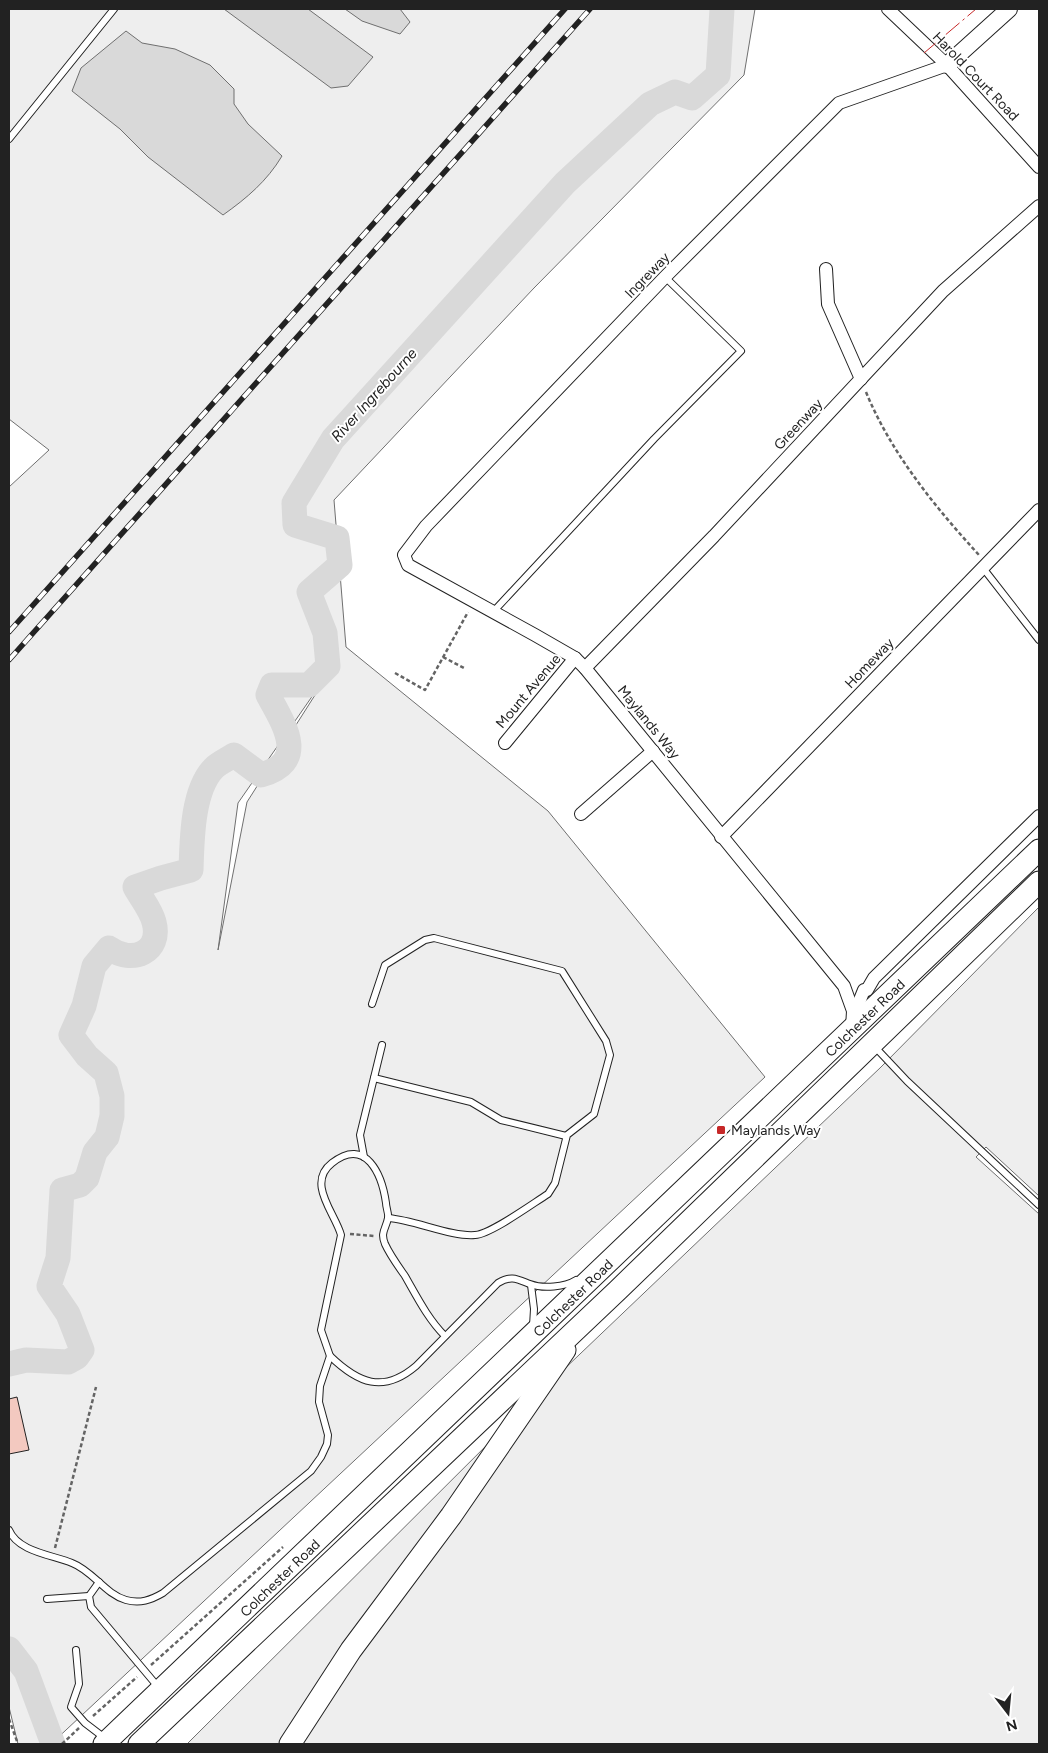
<svg xmlns="http://www.w3.org/2000/svg" width="1048" height="1753" viewBox="0 0 1048 1753" font-family="Figtree,sans-serif">
<style>
.green{fill:#eee;stroke:#6f6f6f;fill-rule:evenodd}
.water{fill:#d9d9d9;stroke:#6f6f6f}
.lines{fill:none;stroke-linecap:round;stroke-linejoin:round}
.river{stroke:#d9d9d9;stroke-width:25}
.building{fill:#f3c9c0;stroke:#222}
.service-casing{stroke:#222;stroke-width:8}
.minor-casing{stroke:#222;stroke-width:14}
.tertiary-casing{stroke:#222;stroke-width:18}
.trunk-casing{stroke:#222;stroke-width:23}
.path{stroke:#646464;stroke-width:2.5;stroke-dasharray:4 2.5;stroke-linecap:butt}
.service{stroke:#fff;stroke-width:6}
.minor{stroke:#fff;stroke-width:12}
.tertiary{stroke:#fff;stroke-width:16}
.trunk{stroke:#fff;stroke-width:21}
.rail-casing{stroke:#222;stroke-width:5.5}
.rail{stroke:#fff;stroke-width:4;stroke-dasharray:11;stroke-linecap:butt}
.power{stroke:#c62828;stroke-width:1;stroke-dasharray:18 4 2.5 4;stroke-linecap:butt}
.poi-dot{fill:#c62828;stroke:#fff;stroke-width:2}
.labels{text-anchor:middle;stroke-width:4;stroke-linejoin:round;paint-order:stroke}
.street-label{font-size:14px;fill:#222;stroke:#fff}
.poi-label{font-size:14px;fill:#222;stroke:#fff;text-anchor:start}
.water-label{font-size:15px;font-style:italic;fill:#222;stroke:#fff}
</style>
<rect width="100%" height="100%" fill="#fff"/>
<g class="green">
<path d="M9,9H755L744,75L534,288L334,500L346,647L548,811L765,1077L51,1744H18L9,1707V487L49,450L9,419ZM336,662L247,802L218,950L238,803Z"/>
<polygon points="1039,907 1039,1196 986,1147 976,1157 1039,1214 1039,1744 187,1744 537,1395 881,1067"/>
</g>
<g class="water">
<polygon points="224,9 308,9 373,57 348,86 331,88"/>
<polygon points="345,9 400,9 410,22 400,34 362,21"/>
<path d="M126,31L142,43L175,49L210,65L234,89V104L248,124L282,156C267,181 247,198 223,215L148,157L120,129L72,91L81,68Z"/>
</g>
<g class="lines">
<g class="river">
<path d="M9,1364L26,1360L68,1362L77,1357L82,1350L68,1314L49,1286L58,1258L62,1190L80,1185L87,1178L95,1152L107,1137L112,1116V1096L106,1073L87,1056L71,1035L84,1006L94,966L109,948C132,965 162,952 154,922C151,910 141,898 135,887L161,878L191,870C192,841 192,790 214,768C219,763 228,759 234,755L261,775C309,762 284,724 268,695L272,685H309L328,666L325,633L309,592L340,565L337,538L295,525L294,503L333,439L565,183L650,104L675,92L692,98L718,75L722,9"/>
<polyline points="9,1649 26,1671 53,1744"/>
</g>
</g>
<polygon class="building" points="17,1397 29,1450 9,1454 9,1399"/>
<g class="lines">
<defs>
<g id="service">
<polyline points="9,139 114,9"/>
<polyline points="983,568 1039,640"/>
<polyline points="493,612 654,439 741,351 665,277"/>
<path d="M372,1004L385,965L425,940L434,938L562,971L606,1041L610,1055L594,1114L567,1135L555,1183L548,1194C532,1204 491,1234 475,1235C451,1237 415,1220 388,1218"/>
<polyline points="875,1047 907,1081 1039,1205"/>
<polyline points="374,1078 471,1102 501,1120 566,1136"/>
<polyline points="364,1157 360,1135 382,1045"/>
<polyline points="531,1285 534,1309 533,1326"/>
<path d="M330,1356C358,1383 383,1394 416,1366L498,1283C511,1275 517,1279 530,1284C543,1289 565,1287 576,1280"/>
<path d="M9,1530C18,1552 53,1555 72,1563C93,1571 105,1594 126,1600C140,1604 151,1600 163,1593L311,1471L321,1457L327,1444L328,1435L319,1402L320,1386L330,1356L321,1330L341,1235C335,1213 306,1183 332,1163C366,1136 382,1175 386,1203C386,1208 389,1214 388,1218C386,1229 380,1232 385,1244C390,1255 398,1266 405,1276C417,1297 428,1319 445,1336"/>
<polyline points="99,1582 89,1596 91,1607 159,1688"/>
<polyline points="47,1599 89,1596"/>
<polyline points="76,1650 79,1684 71,1707 85,1723 106,1739"/>
</g>
<g id="minor">
<polyline points="888,9 947,65 1039,167"/>
<polyline points="826,269 828,304 861,379"/>
<polyline points="585,668 714,536 943,291 1039,206"/>
<polyline points="505,743 575,658"/>
<polyline points="581,814 653,751"/>
<polyline points="721,837 1039,510"/>
<polyline points="867,990 874,978 1039,816"/>
<polyline points="853,1017 864,990"/>
<polyline points="852,1028 853,1011 844,986 585,668 575,658 535,635 408,565 404,555 426,526 665,277 839,103 947,65"/>
</g>
<polyline id="tertiary" points="947,65 1009,9"/>
<g id="trunk">
<polyline points="104,1744 1039,850"/>
<polyline points="139,1744 618,1290 1039,882"/>
<polyline points="290,1744 351,1650 451,1516 565,1350"/>
</g>
</defs>
<use href="#service" class="service-casing"/>
<use href="#minor" class="minor-casing"/>
<use href="#tertiary" class="tertiary-casing"/>
<use href="#trunk" class="trunk-casing"/>
<g class="path">
<path d="M866,392C891,453 935,507 979,555"/>
<polyline points="443,657 464,668"/>
<polyline points="395,673 425,690 468,612"/>
<polyline points="350,1234 374,1236"/>
<polyline points="55,1548 96,1387"/>
<polyline points="151,1665 283,1547"/>
<polyline points="93,1716 137,1677"/>
<polyline points="9,1719 18,1744"/>
<polyline points="62,1744 79,1728"/>
</g>
<use href="#service" class="service"/>
<use href="#minor" class="minor"/>
<use href="#tertiary" class="tertiary"/>
<use href="#trunk" class="trunk"/>
<defs>
<g id="rail">
<polyline points="9,632 565,9"/>
<polyline points="9,660 590,9"/>
</g>
</defs>
<use href="#rail" class="rail-casing"/>
<use href="#rail" class="rail"/>
<polyline class="power" points="924,53 976,9"/>
</g>
<rect class="poi-dot" x="716" y="1125" width="10" height="10" rx="2.5"/>
<g class="labels">
<g class="street-label">
<text transform="translate(976 76) rotate(46)" y="5">Harold Court Road</text>
<text transform="translate(647 275) rotate(-46)" y="5">Ingreway</text>
<text transform="translate(798 424) rotate(-47)" y="5">Greenway</text>
<text transform="translate(869 663) rotate(-46)" y="5">Homeway</text>
<text transform="translate(528 691) rotate(-50)" y="5">Mount Avenue</text>
<text transform="translate(649 722) rotate(51)" y="5">Maylands Way</text>
<text transform="translate(865 1018) rotate(-44)" y="5">Colchester Road</text>
<text transform="translate(573 1298) rotate(-44)" y="5">Colchester Road</text>
<text transform="translate(280 1578) rotate(-44)" y="5">Colchester Road</text>
</g>
<g class="poi-label">
<text x="731" y="1135">Maylands Way</text>
</g>
<g class="water-label">
<text transform="translate(374 395) rotate(-48)" y="5">River Ingrebourne</text>
</g>
</g>
<rect width="1048" height="1753" fill="none" stroke="#222222" stroke-width="20"/>
<g transform="translate(1008 1713) rotate(164)" stroke="#ffffff" stroke-width="4" paint-order="stroke">
<path d="M0-4L9 19L0 12L-9 19Z" fill="#222222"/>
<text y="-8" font-size="14" font-weight="bold" text-anchor="middle" fill="#222222">N</text>
</g>
</svg>
